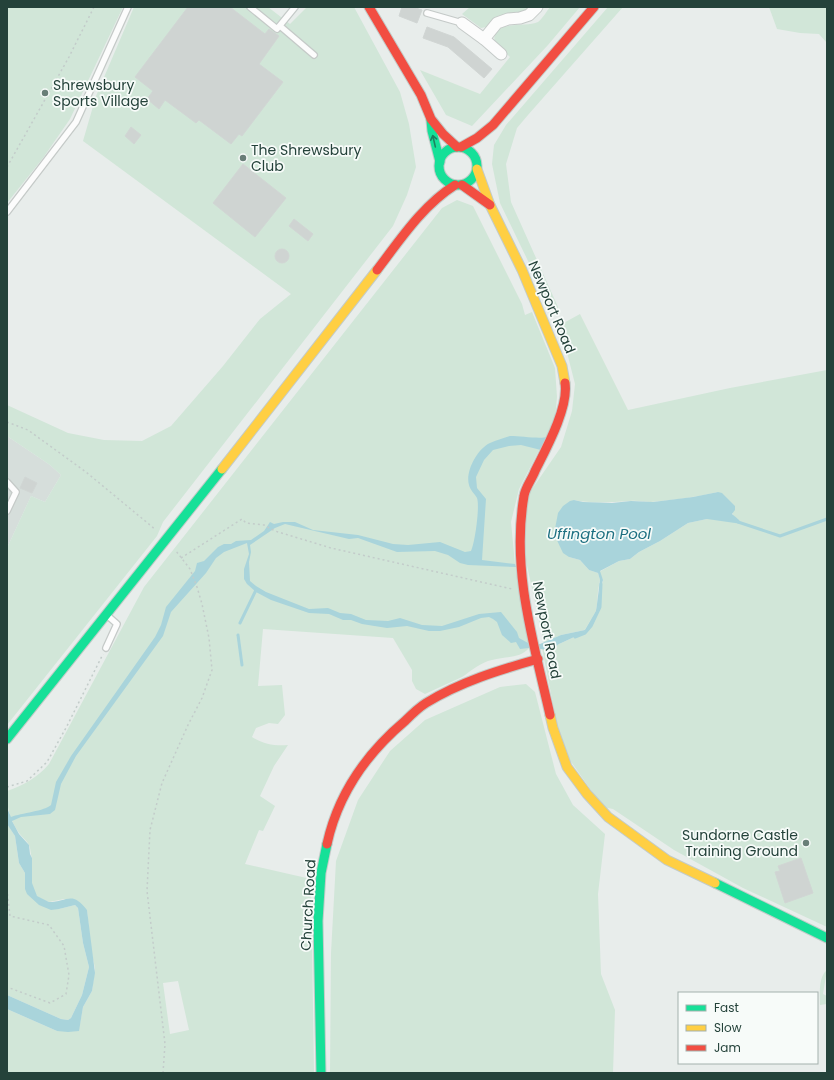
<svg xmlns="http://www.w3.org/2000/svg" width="834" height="1080" viewBox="0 0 834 1080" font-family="Poppins,sans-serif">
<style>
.built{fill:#d6dedb}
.green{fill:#d1e6d8;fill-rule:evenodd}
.water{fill:#a9d4db}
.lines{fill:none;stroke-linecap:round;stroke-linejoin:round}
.stream{stroke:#a9d4db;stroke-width:3}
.building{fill:#cfd4d2;stroke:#d1d6d4}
.lane-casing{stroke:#c5cac8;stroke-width:8}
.street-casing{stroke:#c5cac8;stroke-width:13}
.fast-casing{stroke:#c3cbc8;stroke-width:11}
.slow-casing{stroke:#c3cbc8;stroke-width:11}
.jam-casing{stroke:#c3cbc8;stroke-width:11}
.path{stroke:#c3ccca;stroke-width:1.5;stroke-dasharray:2 3;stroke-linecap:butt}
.lane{stroke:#fcfcfc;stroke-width:5.5}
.street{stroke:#fcfcfc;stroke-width:11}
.fast{stroke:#16e098;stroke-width:9}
.slow{stroke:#ffcf43;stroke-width:9}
.jam{stroke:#f24e42;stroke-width:9}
.oneway{stroke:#1e8160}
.poi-dot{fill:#697e78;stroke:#f7fbf9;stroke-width:1.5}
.labels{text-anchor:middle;stroke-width:3.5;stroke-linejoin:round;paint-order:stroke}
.poi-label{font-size:14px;fill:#24423a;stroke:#f7fbf9;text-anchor:start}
.street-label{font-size:14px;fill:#24423a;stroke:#f7fbf9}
.water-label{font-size:15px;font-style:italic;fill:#1c6f80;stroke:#f7fbf9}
</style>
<rect width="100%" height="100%" fill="#e8edeb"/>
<polygon class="built" points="7,436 50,465 61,475 45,502 31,496 7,548"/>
<g class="green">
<polygon points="7,7 123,7 70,119 43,158 7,203"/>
<polygon points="134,7 268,7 290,24 307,7 354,7 400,92 409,124 416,167 407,195 393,226 163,522 157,536 7,725 7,548 31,496 45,502 61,475 50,465 7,436 7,405 68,433 104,440 142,441 171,426 223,366 260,319 291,294 83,141 96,96"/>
<polygon points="470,7 531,7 524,13 498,16 493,19 486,27 481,28 462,14"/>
<path d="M550,7H580L548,45L472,126L446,115L420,70L480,94L510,57L495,43C489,19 525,28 538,22C542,19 547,11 550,7Z"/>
<polygon points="608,7 623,7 528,115 517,128 506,164 511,202 558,307 557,317 543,292 500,203 492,164 494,145 506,125"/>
<polygon points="769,7 827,7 827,43 819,34 800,33 777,29"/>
<path d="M457,200L473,206L522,304L525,315L532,312L555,368L557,397L555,419L519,489L511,522L515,564L529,648C520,659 505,656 492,660C481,662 471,671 462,677C450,683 437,688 425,694L416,689L412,681V670L393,638L263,629L258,686L282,685L285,715L278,724L269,723L256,728L252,737C264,744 274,746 288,745L274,766L260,796L275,806L263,831L259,830L245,864L311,879L314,1073H7V1009L57,1031L80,1024L83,1007L92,991L95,968L91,950L87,910L64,899L49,902C45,900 40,899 37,896C29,889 32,867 32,858C30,853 31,849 29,845C27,841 22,837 19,833C9,818 7,808 7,791C24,785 37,778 49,764L144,587L442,208ZM178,981L189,1030L170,1034L163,983Z"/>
<path d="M580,314L628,410L730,388L827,370V927L743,888L674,850L613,809L603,807L562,749L542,648L551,649L559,644L583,633L600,604L599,593L603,580L599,572L619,561L630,559L639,552L660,541L688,523L707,519H738L734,517L732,512L718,492C696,497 674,500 651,502C644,502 637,500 630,501C611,502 592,504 574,500L569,557L580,560L589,570L598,573L600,580L598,591L597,604L596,611L585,630L561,635L544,643L526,561L523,527L530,492L561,447L572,411L575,384L560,325Z"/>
<polygon points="526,684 535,692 556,774 573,805 605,834 598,894 601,974 615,1010 613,1073 330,1073 331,953 336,861 358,800 390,751 425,720 500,687"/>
<polygon points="7,816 8,819 7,824 15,836 19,863 25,873 25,889 59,909 75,905 78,908 83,943 89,967 82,995 71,1018 68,1020 61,1019 7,995"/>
<path d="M827,970L823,994L827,996V1004L820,1005C820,995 818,977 827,970Z"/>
</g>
<path class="water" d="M510,436C521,436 538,439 548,437L541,450L521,445L509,446L493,450L484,460L476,477L477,488L486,499L482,560L515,564L516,567L468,565L460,563L448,555L435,551L397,552L358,538L349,539L285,524L275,528L250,545L251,552L249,562L250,581L256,586L266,592L309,609L328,608L340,613L351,614L366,620L388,621L400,618L422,625L442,626L479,614L501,612L517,632L519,638L528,643L540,644L561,635L585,630L596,611L597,604L600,580L598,573L589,570L580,560L569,557L563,553L554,534L558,513L563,506L570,501L574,500L583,502L612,503L631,501L653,502L693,497L718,492L722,493L735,506V510L732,514L738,519L742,524L707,519L688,523L660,541L639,552L630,559L619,561L600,571L603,580L599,593L600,604L590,627L583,633L559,644L551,650L529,648L520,649L516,642L511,643L502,635L497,622L493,619L489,617L481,618L459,627L440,631H429L407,626L387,628L362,624L351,620H343L329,614L309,613L271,600L256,592L247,584L244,579V569L249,554L247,543L224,552L216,558L206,573L171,612L163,636L76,756L61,784L55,810L50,814L21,817L12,821L19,834L29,845L30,854L32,858V883L37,896L49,902C67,902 72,890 87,910L95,973L92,991L83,1007L79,1031L68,1032L57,1031L7,1009V995L61,1019L68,1020L71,1018L82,995L89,967L83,943L78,908L75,905L59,909L51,910L39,905L27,894L25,889V873L19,863L15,836L7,824V808L11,817C21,813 45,811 51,805L56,782L71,756L155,637L161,625L166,607L195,571L197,563L204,561L218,547L224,544H231L236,541L251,540L264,531L270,522L274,524L283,522H295L313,530L358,535L393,544L408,545L440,542L465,552L471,551C475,543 480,506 477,498C475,494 470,490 469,485C465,472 477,449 490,443C496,440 504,438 510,436Z"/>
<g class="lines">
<g class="stream">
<polyline points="738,522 780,536 827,519"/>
<polyline points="240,623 256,590"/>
<polyline points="238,635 242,665"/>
<polyline points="575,637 585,633 591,626 600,607 601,584"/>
</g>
</g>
<g class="building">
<polygon points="188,7 230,7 265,34 269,29 279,36 259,64 283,82 242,136 239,134 231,144 199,120 196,123 165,100 159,109 147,99 153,91 135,77"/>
<polygon points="402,7 413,7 422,10 417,23 399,16"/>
<polygon points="427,27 454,37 492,69 484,78 448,47 423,38"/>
<polygon points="131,127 141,135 134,144 125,136"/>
<polygon points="243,164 286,198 255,237 213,203"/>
<polygon points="294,219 313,234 308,241 289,226"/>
<circle cx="282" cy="256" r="7"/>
<polygon points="25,477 37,483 32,493 20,488"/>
<polygon points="801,858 813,893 785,903 775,872 780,871 778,866"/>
</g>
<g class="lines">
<defs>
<g id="lane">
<polyline points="250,7 277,29 295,7"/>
<polyline points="427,13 462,23"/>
<polyline points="280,26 314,55"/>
<polyline points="7,212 76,122 128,7"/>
<polyline points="7,482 16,492 7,511"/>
<polyline points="106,648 117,624 109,617"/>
</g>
<g id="street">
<polyline points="462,23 484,39 501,54"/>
<polyline points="484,39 497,23 508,19 520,18 529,15 537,7"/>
</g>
<g id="fast">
<polyline points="431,120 432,131 440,162"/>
<circle cx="458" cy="166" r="19"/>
<polyline points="7,739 222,469"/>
<polyline points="715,883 827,938"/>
<polyline points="321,1073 318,921 321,873 327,844"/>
</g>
<g id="slow">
<polyline points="477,169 490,205 522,270 562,366 565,383"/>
<polyline points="222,469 377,270"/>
<polyline points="550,715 553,728 567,767 587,794 608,817 667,860 715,883"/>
</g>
<g id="jam">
<polyline points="369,7 421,95 431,119 443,134 457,147"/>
<polyline points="461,147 477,138 493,125 594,7"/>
<polyline points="462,185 490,205"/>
<path d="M377,270C400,240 422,206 455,185"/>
<path d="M550,715C534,644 511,570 524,496C525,488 532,479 535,471C546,449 569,407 565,383"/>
<path d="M327,844C338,794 366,754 405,721C411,715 418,708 426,703C460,682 499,670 538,659"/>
</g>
</defs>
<use href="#lane" class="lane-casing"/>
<use href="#street" class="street-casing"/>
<use href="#fast" class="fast-casing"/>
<use href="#slow" class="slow-casing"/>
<use href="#jam" class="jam-casing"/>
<g class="path">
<polyline points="7,167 69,57 94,7"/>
<polyline points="7,422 28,430 86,472 156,530"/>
<polyline points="181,558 242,519 246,523 264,525 275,531 331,548 512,589"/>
<polyline points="7,787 27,781 47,762 67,726 103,654"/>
<polyline points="7,889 10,916 49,925 64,946 69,975 66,994 50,1003 7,987"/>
<polyline points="163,1073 165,1044 147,891 150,830 162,783 188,725 202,698 212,670 209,638 202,604 197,587 190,569 176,551"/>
</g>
<use href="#lane" class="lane"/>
<use href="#street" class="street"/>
<use href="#fast" class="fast"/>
<use href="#slow" class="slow"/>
<use href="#jam" class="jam"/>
</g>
<defs><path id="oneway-shaft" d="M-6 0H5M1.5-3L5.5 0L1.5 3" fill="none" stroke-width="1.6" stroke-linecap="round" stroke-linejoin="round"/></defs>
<use class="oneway" href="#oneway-shaft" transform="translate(434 141) rotate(-103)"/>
<g class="poi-dot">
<circle cx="45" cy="93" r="4"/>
<circle cx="243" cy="158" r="4"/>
<circle cx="806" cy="843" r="4"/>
</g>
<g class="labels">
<g class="poi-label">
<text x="53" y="90">Shrewsbury<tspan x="53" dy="16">Sports Village</tspan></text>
<text x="251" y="155">The Shrewsbury<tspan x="251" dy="16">Club</tspan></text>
<text x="798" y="840" text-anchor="end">Sundorne Castle<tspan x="798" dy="16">Training Ground</tspan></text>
</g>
<g class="street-label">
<text transform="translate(552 307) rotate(67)" y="5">Newport Road</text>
<text transform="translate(547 630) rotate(79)" y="5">Newport Road</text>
<text transform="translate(308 905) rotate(-87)" y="5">Church Road</text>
</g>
<g class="water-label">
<text x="599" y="539">Uffington Pool</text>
</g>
</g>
<rect width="834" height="1080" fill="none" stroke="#24423a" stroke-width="16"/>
<rect x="678" y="992" width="140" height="72" fill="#f7fbf9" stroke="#a3b1ad"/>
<rect x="686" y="1005" width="20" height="6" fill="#16e098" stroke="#a3b1ad"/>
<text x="714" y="1012" font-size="12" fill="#24423a">Fast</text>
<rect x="686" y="1025" width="20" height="6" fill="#ffcf43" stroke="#a3b1ad"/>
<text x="714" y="1032" font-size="12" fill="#24423a">Slow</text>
<rect x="686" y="1045" width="20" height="6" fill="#f24e42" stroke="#a3b1ad"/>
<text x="714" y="1052" font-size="12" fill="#24423a">Jam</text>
</svg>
